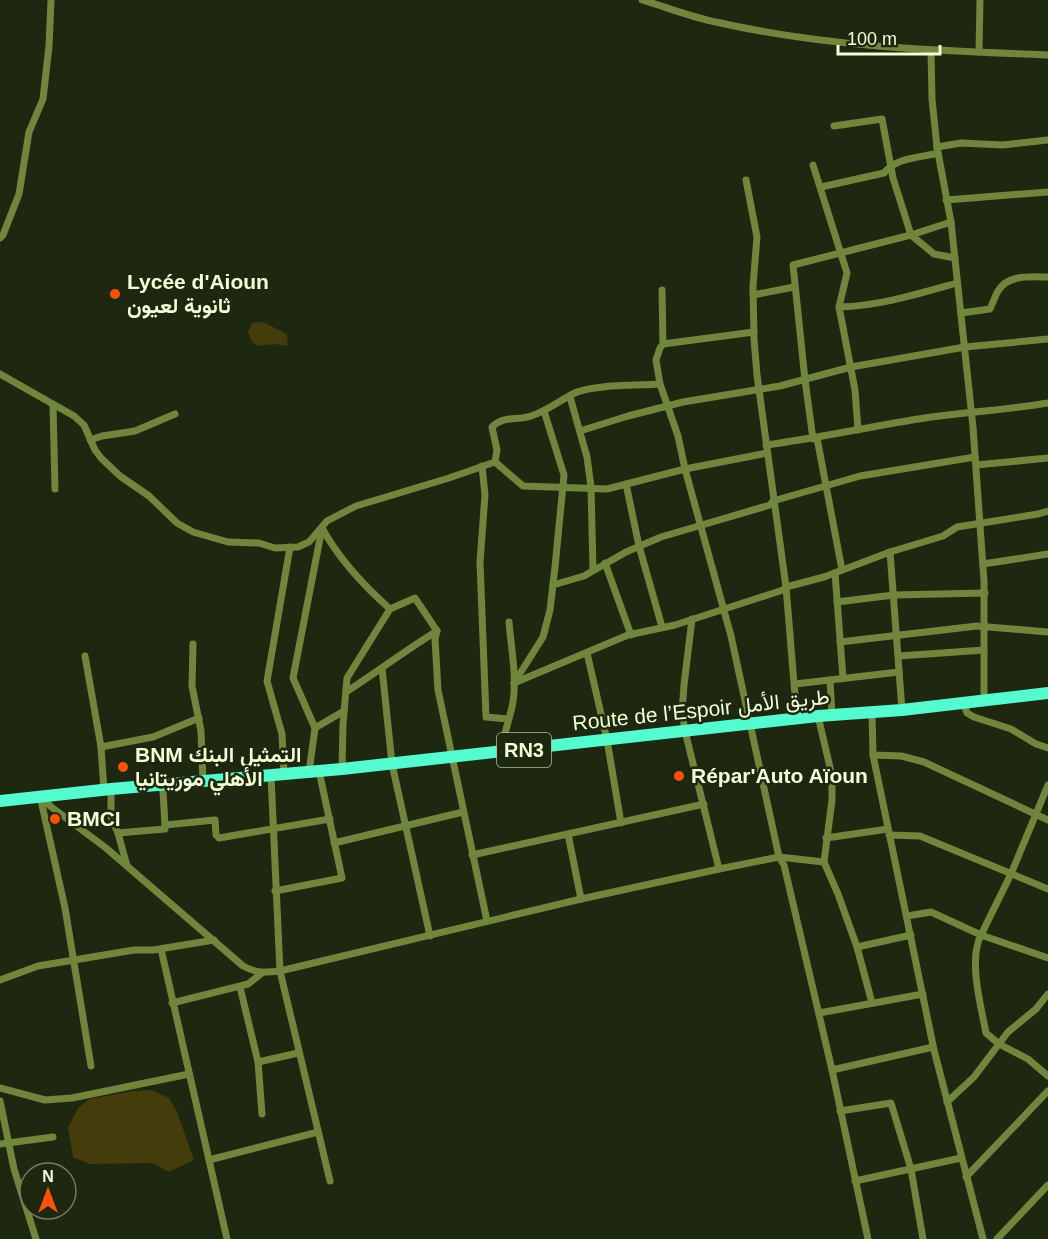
<svg xmlns="http://www.w3.org/2000/svg" width="1048" height="1239" viewBox="0 0 1048 1239" font-family="Arial,Vazirmatn,sans-serif">
<style>
.water{fill:#443c0b}
.lines{fill:none;stroke-linecap:round;stroke-linejoin:round}
.street{stroke:#72853c;stroke-width:7}
.highway{stroke:#54fbcf;stroke-width:12}
.poi-dot{fill:#fa5307;stroke:#1e2710;stroke-width:2}
.labels{text-anchor:middle;stroke-width:5;stroke-linejoin:round;paint-order:stroke}
.shield{fill:#1e2710;stroke:#b2be9b;stroke-width:1.5}
.shield-label{font-size:20px;font-weight:bold;fill:#f1fed6}
.poi-label{font-size:21px;font-weight:bold;fill:#f1fed6;stroke:#1e2710;text-anchor:start}
.street-label{font-size:21px;fill:#f1fed6;stroke:#1e2710}
</style>
<rect width="100%" height="100%" fill="#1e2710"/>
<g class="water">
<polygon points="263,322 287,334 288,346 274,344 258,346 252,342 248,332 252,323"/>
<polygon points="152,1090 169,1098 177,1112 194,1160 169,1172 152,1163 89,1164 73,1157 68,1128 78,1108 89,1099 134,1091"/>
</g>
<g class="lines">
<g class="street">
<path d="M642,0C666,7 691,17 716,22C825,47 937,51 1048,55"/>
<polyline points="931,51 932,99 937,147 951,222 973,427 984,581 984,700"/>
<polyline points="979,52 980,0"/>
<polyline points="834,126 882,119 893,178 911,235 934,254 955,258"/>
<polyline points="937,147 961,143 1003,145 1048,140"/>
<polyline points="813,165 847,273 839,307 855,390 858,430"/>
<polyline points="746,180 757,237 753,286 754,339 757,375 786,587 797,719"/>
<path d="M821,187L884,173C897,157 919,158 938,153"/>
<polyline points="946,200 1048,192"/>
<polyline points="0,238 3,235 19,194 29,132 43,99 49,46 51,0"/>
<polyline points="662,290 663,344 660,348 656,360 660,384 678,436 685,469 731,636 779,857 784,865 832,1070 868,1239"/>
<polyline points="753,295 794,287"/>
<path d="M839,307C879,306 918,294 957,283"/>
<path d="M961,313L990,309C993,303 995,296 998,291C1008,274 1031,277 1048,277"/>
<polyline points="663,344 754,332"/>
<path d="M0,374L74,416L84,425L95,450L101,458L120,476L149,496L177,523L193,532L228,542L259,543L275,548L298,547L309,542L327,521L356,506L449,478L495,462L497,450L492,427C504,415 517,421 531,416C548,411 561,399 577,392C600,384 636,386 660,384"/>
<polyline points="570,397 587,457 591,487 593,570"/>
<polyline points="53,405 55,489"/>
<polyline points="580,431 628,416 683,402 780,386 851,367 965,347 1048,339"/>
<polyline points="817,438 842,570"/>
<polyline points="813,439 805,380 793,265 911,235 951,222"/>
<polyline points="90,440 102,436 135,431 175,414"/>
<path d="M766,445C819,438 872,426 925,418C966,412 1007,410 1048,403"/>
<polyline points="495,462 523,486 607,489 685,469 767,453"/>
<polyline points="976,465 1048,458"/>
<polyline points="482,466 485,495 480,562 486,717 508,719"/>
<polyline points="626,484 639,546 662,627"/>
<path d="M322,528C339,559 363,585 390,609"/>
<polyline points="890,552 902,710"/>
<polyline points="605,563 631,635"/>
<polyline points="983,564 1048,554"/>
<polyline points="835,573 843,678"/>
<polyline points="553,585 584,576 626,552 661,537 770,505 773,501 860,476 975,457"/>
<polyline points="837,602 894,595 985,593"/>
<polyline points="692,619 684,685 682,712 685,731 719,869"/>
<polyline points="840,642 977,626 1048,632"/>
<polyline points="193,644 192,686 201,731 203,782"/>
<polyline points="587,653 607,740 621,823"/>
<polyline points="85,656 101,747 104,790"/>
<polyline points="899,656 984,650"/>
<polyline points="382,668 392,764 430,936"/>
<polyline points="830,680 832,715"/>
<polyline points="514,683 628,635 675,625 783,590 786,587 824,577 890,552 943,536 957,527 1038,514 1048,511"/>
<polyline points="514,683 543,637 550,610 555,567 564,475 544,411"/>
<polyline points="795,684 899,672"/>
<path d="M346,692C377,672 406,650 437,631"/>
<polyline points="963,702 967,713 974,717 1011,729 1036,744 1048,748"/>
<polyline points="872,713 873,755 934,1050 983,1239"/>
<polyline points="315,728 344,711"/>
<polyline points="101,747 153,737 199,718"/>
<path d="M502,752C503,734 510,719 513,702C517,676 511,648 509,622"/>
<polyline points="873,755 901,756 924,762 1048,820"/>
<polyline points="342,769 343,724 347,678 390,609 415,598 437,631 435,639 438,690 487,921"/>
<polyline points="309,772 315,728 293,678 322,528"/>
<polyline points="284,774 282,734 267,681 290,547"/>
<polyline points="271,776 280,971 330,1181"/>
<polyline points="160,785 163,791 165,825"/>
<polyline points="111,789 111,817 118,833 165,829 165,825 215,820 216,835 219,838 330,819"/>
<polyline points="40,796 65,908 91,1066"/>
<path d="M42,796L50,806L106,848L243,966C256,973 265,973 280,971L581,899L719,869L779,857L824,862L832,800V776L818,716"/>
<polyline points="118,833 127,866"/>
<polyline points="568,834 581,899"/>
<polyline points="889,835 920,836 1048,889"/>
<polyline points="826,838 888,829"/>
<polyline points="334,843 463,812"/>
<polyline points="472,855 704,804"/>
<polyline points="824,862 838,894 857,947 872,1003"/>
<polyline points="275,891 342,878 319,771"/>
<polyline points="907,916 931,912 981,935 1011,874 1048,785"/>
<polyline points="857,947 911,935"/>
<polyline points="161,949 227,1239"/>
<path d="M1048,958L981,935C968,960 981,1006 986,1033L999,1044L1028,1059L1048,1076"/>
<polyline points="0,980 38,966 134,950 153,950 214,940"/>
<polyline points="240,987 258,1062 262,1114"/>
<polyline points="172,1003 248,984 262,973"/>
<polyline points="819,1013 923,994"/>
<polyline points="258,1062 298,1053"/>
<polyline points="832,1070 933,1047"/>
<polyline points="0,1088 45,1100 72,1098 189,1074"/>
<polyline points="0,1101 14,1169 36,1239"/>
<polyline points="947,1102 974,1077 1008,1032 1036,1009 1048,994"/>
<polyline points="840,1111 891,1103 911,1169 923,1239"/>
<polyline points="0,1144 53,1137"/>
<polyline points="209,1160 318,1132"/>
<polyline points="966,1177 1048,1091"/>
<polyline points="855,1181 961,1158"/>
<polyline points="997,1239 1048,1185"/>
</g>
<polyline class="highway" points="0,801 111,789 342,769 818,716 902,710 1048,693"/>
</g>
<g class="poi-dot">
<circle cx="115" cy="294" r="6"/>
<circle cx="123" cy="767" r="6"/>
<circle cx="679" cy="776" r="6"/>
<circle cx="55" cy="819" r="6"/>
</g>
<g class="labels">
<rect class="shield" x="497" y="733" width="54" height="34" rx="4.5"/>
<g class="shield-label">
<text x="524" y="757">RN3</text>
</g>
<g class="poi-label">
<text x="127" y="289">Lycée d'Aioun<tspan x="127" dy="24">ثانوية لعيون</tspan></text>
<text x="135" y="762">BNM التمثيل البنك<tspan x="135" dy="24">الأهلي موريتانيا</tspan></text>
<text x="691" y="783">Répar'Auto Aïoun</text>
<text x="67" y="826">BMCI</text>
</g>
<g class="street-label">
<text transform="translate(701 710) rotate(-6)" y="7">Route de l’Espoir طريق الأمل</text>
</g>
</g>
<g transform="translate(48 1191)"><circle r="28" fill="#1e2710" stroke="#727d5f" stroke-width="1.5"/>
<path d="M0-4.5L10 22L0 15L-10 22Z" fill="#fa5307"/>
<text y="-9" font-size="16" font-weight="bold" text-anchor="middle" fill="#f1fed6">N</text>
</g>
<path d="M838 45v9h102v-9" fill="none" stroke="#f1fed6" stroke-width="3"/>
<text x="847" y="45" font-size="18" fill="#f1fed6" stroke="#1e2710" stroke-width="4.5" paint-order="stroke">100 m</text>
</svg>
